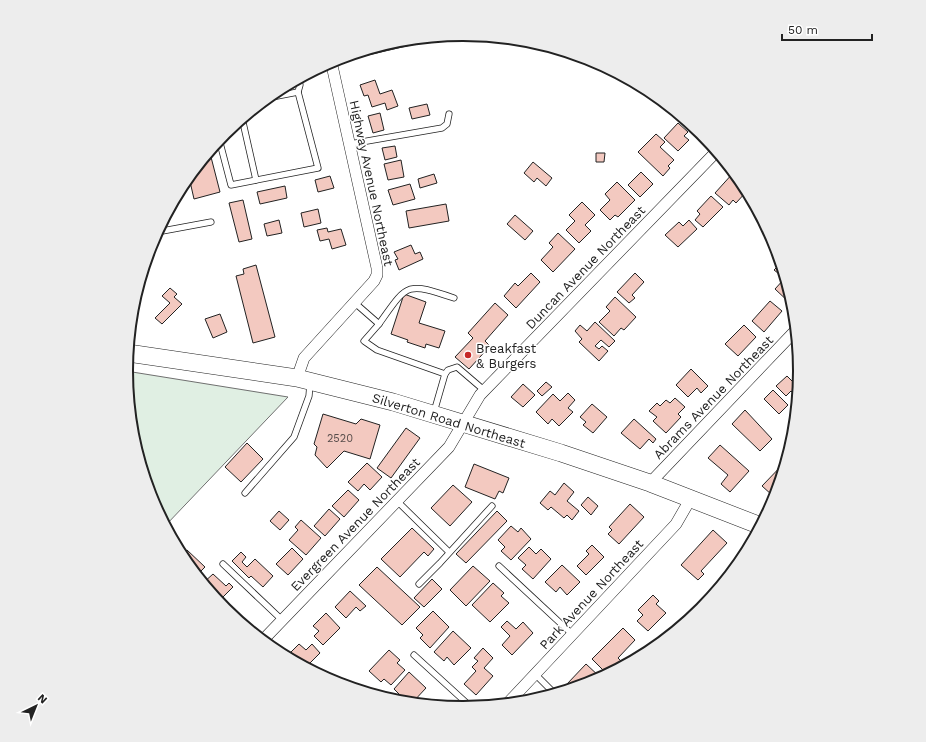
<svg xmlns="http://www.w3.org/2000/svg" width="926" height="742" viewBox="0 0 926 742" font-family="'Work Sans',sans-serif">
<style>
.green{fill:#e0efe3;stroke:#6f6f6f}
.building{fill:#f3c9c0;stroke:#222}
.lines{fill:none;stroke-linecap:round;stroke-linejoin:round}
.lane-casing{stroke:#222;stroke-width:7}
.street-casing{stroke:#222;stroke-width:12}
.primary-casing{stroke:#222;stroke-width:18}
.lane{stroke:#fff;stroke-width:5.5}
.street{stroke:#fff;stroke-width:11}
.primary{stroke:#fff;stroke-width:17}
.poi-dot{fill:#c62828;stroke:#fff;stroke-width:1.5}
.labels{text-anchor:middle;stroke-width:3;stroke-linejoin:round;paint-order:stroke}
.number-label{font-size:11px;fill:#564c4a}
.street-label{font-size:13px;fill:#222;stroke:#fff}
.poi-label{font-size:13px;fill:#222;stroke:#fff;text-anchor:start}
.rim{fill:none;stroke:#222;stroke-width:2}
</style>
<rect width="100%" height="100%" fill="#fff"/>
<polygon class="green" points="126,371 288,397 165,526 152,500 132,437"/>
<g class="building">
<polygon points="375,80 380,94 392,90 398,106 387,110 385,103 372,107 368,95 364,96 360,85"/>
<polygon points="427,104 430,115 412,119 409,108"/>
<polygon points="380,113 384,130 373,133 368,116"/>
<polygon points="677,113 700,131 698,133"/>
<polygon points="678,123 688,132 684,136 689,140 678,151 664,138"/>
<polygon points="656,134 665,142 660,147 674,160 668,166 670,168 663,176 638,152"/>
<polygon points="395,146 397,157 385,160 382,148"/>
<polygon points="596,153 605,153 604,162 596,162"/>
<polygon points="211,157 220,192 194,199 189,177 203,159"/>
<polygon points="401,160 404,177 388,180 384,164"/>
<polygon points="533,162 552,178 546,186 537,178 534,182 524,173"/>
<polygon points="641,172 653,184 640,197 628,185"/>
<polygon points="734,172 747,191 736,203 733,200 729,205 715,193"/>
<polygon points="434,174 437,183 420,188 418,179"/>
<polygon points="330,176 334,188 318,192 315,180"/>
<polygon points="617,182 635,200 618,217 615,215 610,220 600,210 610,200 605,194"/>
<polygon points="410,184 415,199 393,205 388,190"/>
<polygon points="285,186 287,198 260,204 257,192"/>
<polygon points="711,196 723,207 703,227 695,220 700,214 697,211"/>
<polygon points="243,200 252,239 239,242 229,203"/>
<polygon points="582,202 595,215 585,225 591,231 579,243 566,230 575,221 569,215"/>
<polygon points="446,204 449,221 409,228 406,211"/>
<polygon points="318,209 321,223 304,227 301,213"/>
<polygon points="515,215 533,231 525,240 507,224"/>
<polygon points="279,220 282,233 267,236 264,224"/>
<polygon points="689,220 697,229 678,247 665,235 679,222 683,226"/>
<polygon points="327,228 328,232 341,229 346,245 332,249 329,239 320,241 317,230"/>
<polygon points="558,233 575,249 553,272 541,260 553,247 549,243"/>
<polygon points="411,245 415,254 420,252 423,259 399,270 395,260 398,259 394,252"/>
<polygon points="781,263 784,275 783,277 774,270"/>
<polygon points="256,265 275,337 253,343 236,276 244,274 243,269"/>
<polygon points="531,273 540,282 516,308 504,296 515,283 518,286"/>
<polygon points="635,273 644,282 632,295 635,298 629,303 617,292"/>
<polygon points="785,278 793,303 791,304 775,289"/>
<polygon points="170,288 177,294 174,297 182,304 162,324 155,318 170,303 162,296"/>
<polygon points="404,294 426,302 419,323 445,331 439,348 426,344 425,348 407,342 408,340 391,334"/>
<polygon points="615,297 636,317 624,330 621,328 614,336 599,322 610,311 606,307"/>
<polygon points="770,301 782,311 764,332 752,321"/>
<polygon points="495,303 508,315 485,341 490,346 469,369 455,357 473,338 468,333"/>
<polygon points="220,314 227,332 213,338 205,319"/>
<polygon points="595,322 615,341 609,347 601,340 595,346 599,349 602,346 608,351 599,361 579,342 582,339 575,331 580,325 587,331"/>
<polygon points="744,325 756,337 738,356 725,344"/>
<polygon points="691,369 708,386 701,393 697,388 688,397 676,385"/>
<polygon points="787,376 798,387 797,397 791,391 786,396 776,386"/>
<polygon points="546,382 552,387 542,396 537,391"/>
<polygon points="523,384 535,395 523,407 511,397"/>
<polygon points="773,390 788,405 779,414 764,399"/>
<polygon points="568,393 575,400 568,408 573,412 559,426 552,419 548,424 536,412 553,394 560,401"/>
<polygon points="675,398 685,407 678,414 681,417 666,433 653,421 657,417 649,411 657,403 660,406 666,400 670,403"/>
<polygon points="592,404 607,417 593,433 583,425 586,422 580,417"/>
<polygon points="745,410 772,439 760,451 732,424"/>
<polygon points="323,414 356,424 361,419 380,425 370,459 344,451 327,468 315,455 317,447 314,444"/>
<polygon points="634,419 656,439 653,443 649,439 640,449 621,433"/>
<polygon points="406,428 420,438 391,478 377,468"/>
<polygon points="247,443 263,459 241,482 225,467"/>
<polygon points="720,445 749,471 730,492 721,484 728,475 708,458"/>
<polygon points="787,460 777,492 775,491 772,495 762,486"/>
<polygon points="367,463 382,477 370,490 364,484 358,491 348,482"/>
<polygon points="474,464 509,478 503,493 499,491 495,499 465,487"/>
<polygon points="564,483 574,492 567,501 579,511 572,520 567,515 564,518 551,507 548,510 540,503 550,491 555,495"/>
<polygon points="453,485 472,502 450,526 431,508"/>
<polygon points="348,490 359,500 344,517 332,506"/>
<polygon points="588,497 598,506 591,515 581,505"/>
<polygon points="630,504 644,517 619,544 608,534 612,530 609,527"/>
<polygon points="329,509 340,519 325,536 314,526"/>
<polygon points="279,511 289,520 280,530 270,521"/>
<polygon points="497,511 507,521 466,563 456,554"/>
<polygon points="301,520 321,538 306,555 289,540 298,530 295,527"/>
<polygon points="511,526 518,532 521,528 531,539 511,560 501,551 505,547 498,540"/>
<polygon points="412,528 434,549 428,556 424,552 400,577 381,559"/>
<polygon points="713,530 727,543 701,571 704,574 698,580 681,565"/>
<polygon points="592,545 604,557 586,575 577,566 589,554 586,551"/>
<polygon points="529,547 536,554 541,549 551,559 533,579 522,569 526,565 518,558"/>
<polygon points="292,548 303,559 288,575 276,564"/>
<polygon points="187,550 205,567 197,575 181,555"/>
<polygon points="241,552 246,557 242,562 247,567 255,559 273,576 263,587 251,576 249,578 232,561"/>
<polygon points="739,555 743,558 716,591 714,590"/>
<polygon points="562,565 580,582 567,595 560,587 556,592 545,582"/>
<polygon points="473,566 490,581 466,606 450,590"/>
<polygon points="377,567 420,607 402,625 359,585"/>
<polygon points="213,574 226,586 229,583 233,587 218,602 203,583"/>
<polygon points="432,579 442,589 424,607 414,598"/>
<polygon points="493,583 504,593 501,596 509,603 490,622 472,605"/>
<polygon points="350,591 366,606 360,611 356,607 346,618 335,607"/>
<polygon points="653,595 659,601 656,604 666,613 648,631 637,621 643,615 638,610"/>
<polygon points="433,611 449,627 430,648 420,638 423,635 416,628"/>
<polygon points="326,613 340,628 323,645 314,636 319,631 313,626"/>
<polygon points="507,621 516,629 523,622 533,633 512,655 502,645 510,636 501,627"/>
<polygon points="623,628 635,640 618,658 622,662 607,674 592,659"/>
<polygon points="453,631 471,648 454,665 447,657 444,661 434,652"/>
<polygon points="299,644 306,650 312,644 320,653 306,667 286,657"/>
<polygon points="483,648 493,658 484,668 493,676 476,695 464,684 476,671 472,667 478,661 474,658"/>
<polygon points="389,650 400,660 397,663 405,670 391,685 384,679 381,682 369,671"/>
<polygon points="586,664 600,677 603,674 604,676 592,682 572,688 567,684"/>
<polygon points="409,672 426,688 412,703 408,703 394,689"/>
</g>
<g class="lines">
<defs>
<g id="lane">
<polyline points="333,60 427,38"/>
<polyline points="267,98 298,92"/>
<polyline points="242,118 256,180"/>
<polyline points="219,139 231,185 318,168 298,92 300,85 299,78"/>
<polyline points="350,144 442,128 447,124 449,114"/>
<polyline points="157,232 211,222"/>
<polyline points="355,303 379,324 364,341 377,350 445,374 434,412"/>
<path d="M379,324C408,283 406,282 454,298"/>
<polyline points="445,374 448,370 457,367 485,391"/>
<polyline points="245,493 294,437 309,396 310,383"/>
<polyline points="397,501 449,552"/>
<polyline points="223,564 282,620"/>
<polyline points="499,566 572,634"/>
<polyline points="419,584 440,563 492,506"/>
<polyline points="414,655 471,707"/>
<polyline points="535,674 555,694"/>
</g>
<g id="street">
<polyline points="297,378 304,358 374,281 377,275 377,268 331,61"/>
<polyline points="650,483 796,330"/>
<polyline points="263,640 449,447 480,395 717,151"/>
<polyline points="507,704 676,524 691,498"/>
</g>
<polyline id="primary" points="128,353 297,378 393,402 561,453 650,483 761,526"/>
</defs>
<use href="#lane" class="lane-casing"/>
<use href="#street" class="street-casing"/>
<use href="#primary" class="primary-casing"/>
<use href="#lane" class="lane"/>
<use href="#street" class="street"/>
<use href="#primary" class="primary"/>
</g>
<circle class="poi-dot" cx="468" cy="355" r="4"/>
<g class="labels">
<g class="number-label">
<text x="340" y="442">2520</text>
</g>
<g class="street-label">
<text transform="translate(372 183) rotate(78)" y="5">Highway Avenue Northeast</text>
<text transform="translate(585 267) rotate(-46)" y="5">Duncan Avenue Northeast</text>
<text transform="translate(713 397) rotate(-46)" y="5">Abrams Avenue Northeast</text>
<text transform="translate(449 420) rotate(17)" y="5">Silverton Road Northeast</text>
<text transform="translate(355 524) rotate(-46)" y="5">Evergreen Avenue Northeast</text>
<text transform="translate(591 594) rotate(-47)" y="5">Park Avenue Northeast</text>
</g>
<g class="poi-label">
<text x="476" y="353">Breakfast<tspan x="476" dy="15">&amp; Burgers</tspan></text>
</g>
</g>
<path d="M0 0H926V742H0ZM133 371a330 330 0 1 1 660 0a330 330 0 1 1-660 0Z" fill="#ededed" fill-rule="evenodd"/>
<path class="rim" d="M133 371a330 330 0 1 1 660 0a330 330 0 1 1-660 0Z"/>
<g transform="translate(36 706) rotate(43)" stroke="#ffffff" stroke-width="3" paint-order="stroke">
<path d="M0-3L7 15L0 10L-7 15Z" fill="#222222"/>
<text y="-6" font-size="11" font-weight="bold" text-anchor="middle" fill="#222222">N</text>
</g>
<path d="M782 34v6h90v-6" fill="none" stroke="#222222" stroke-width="2"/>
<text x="788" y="34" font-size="12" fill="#222222" stroke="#ffffff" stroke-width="3" paint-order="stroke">50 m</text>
</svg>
